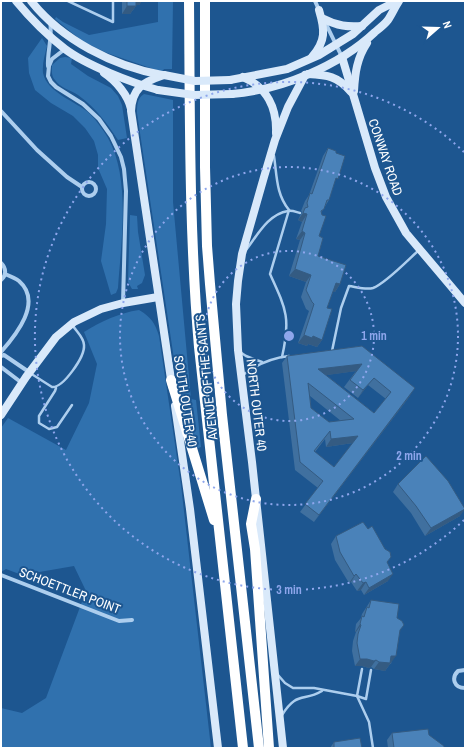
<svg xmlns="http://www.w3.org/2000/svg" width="466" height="749" viewBox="0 0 466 749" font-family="'Archivo Narrow',sans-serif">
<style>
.green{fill:#3071ae}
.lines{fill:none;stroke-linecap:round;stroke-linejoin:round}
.lane{stroke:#adceee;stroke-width:2.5}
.street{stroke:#adceee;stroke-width:4}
.secondary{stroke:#d9e9fa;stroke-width:8}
.highway{stroke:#fff;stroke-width:10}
.secondary-bridge{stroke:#d9e9fa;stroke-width:8}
.wall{fill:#40709f;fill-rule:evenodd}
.shaded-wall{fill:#345b82}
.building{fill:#4a82b9;stroke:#345b82;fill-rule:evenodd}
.ring{fill:none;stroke:#8ea6ec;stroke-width:2;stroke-dasharray:2 4}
.labels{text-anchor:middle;stroke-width:4;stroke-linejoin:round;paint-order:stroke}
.street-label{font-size:13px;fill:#fff;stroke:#1d5690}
.centre{fill:#8ea6ec;stroke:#1d5690;stroke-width:2}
.ring-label{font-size:12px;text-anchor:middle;font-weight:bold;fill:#8ea6ec;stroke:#1d5690;stroke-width:4;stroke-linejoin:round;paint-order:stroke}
</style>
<rect width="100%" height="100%" fill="#1d5690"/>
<g class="green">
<polygon points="158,1 173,1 172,69 164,69 162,72 107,53 82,41 55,19 56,17 63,22 89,35 158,22"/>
<path d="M42,38L47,46C45,55 42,63 43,73C47,93 76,101 90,114C97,121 103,130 108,138C131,179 121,242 118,288L116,293L111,295L101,261L106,224L107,189L98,168V155L94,141L85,128L73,116L51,103L35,90L29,73L28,58Z"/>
<path d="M65,57L72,58L71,64L88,76L111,88L118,96L122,105L127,138L118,140C107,123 95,107 78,95C71,90 60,88 55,80C51,76 52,70 52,65L60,58Z"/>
<path d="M144,94L173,100V202L191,399L196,400L201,447L196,449L180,391L174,359L137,113C137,106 137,98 144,94Z"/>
<polygon points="130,215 137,216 138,232 145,275 142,283 137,286 138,289 132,289 128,282"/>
<path d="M139,310C151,317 155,323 159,336L181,485L211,748H1V708L22,713L46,698L86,591L74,566L22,575L6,569L1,572V428L8,418L66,450L89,403L97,364L84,332C102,321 119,313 139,310Z"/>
</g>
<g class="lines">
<g class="lane">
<polyline points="68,1 113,22 113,1"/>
<path d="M274,156C277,176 276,194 289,210"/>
<path d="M246,250C257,236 268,214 288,211C292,210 296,212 300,213"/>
<path d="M334,351H332L341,308L349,286C356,287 366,290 373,288C385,284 409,259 419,250"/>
<polyline points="240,352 246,356 262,362"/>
<path d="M282,357C291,318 286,309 270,274L289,210"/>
<path d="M30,373L52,387C63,388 85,357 84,345C84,338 77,332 73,326"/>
<path d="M243,375C257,364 272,358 289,356"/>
<polyline points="56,388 55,391 39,416 39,423 49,429 57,427 72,405"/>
<polyline points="278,675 285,683 293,688 314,688 357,696 362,669"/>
<polyline points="357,696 369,722 373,748"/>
<polyline points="357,696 366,699 371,670"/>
<path d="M282,715C297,691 303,702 322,691"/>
</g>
<g class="street">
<polyline points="315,1 319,10"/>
<polyline points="325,22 342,57"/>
<polyline points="65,49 52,59 49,66 48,76 51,82 56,87 83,104 99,119 111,136 121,157 124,169 126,191 123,303"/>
<path d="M48,66C47,52 53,36 50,21"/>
<polyline points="1,111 37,150 67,177 82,187"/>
<circle cx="89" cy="189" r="7"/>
<path d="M1,263C6,268 7,275 1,280"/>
<path d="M1,352C16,335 43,302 19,281C15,278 10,276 5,274"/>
<polyline points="1,356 4,355 29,372"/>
<polyline points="1,367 22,383"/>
<polyline points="1,575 119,621 132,620"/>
<path d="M465,670L458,671C451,678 454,688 465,688"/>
</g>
<g class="secondary">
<path d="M16,1C30,18 47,35 65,49C86,65 132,83 158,90"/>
<path d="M31,1C62,40 113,66 162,75"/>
<path d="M324,19C337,26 348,27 362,26"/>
<path d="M312,57C326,41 325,30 319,10"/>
<polyline points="342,57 375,168 386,197 406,233 465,303"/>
<path d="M104,73C116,81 128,95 131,109"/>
<path d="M308,74C327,75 338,76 351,92"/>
<path d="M164,75C143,82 132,88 131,111L172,386"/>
<path d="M243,77C267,87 277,108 276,133"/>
<polyline points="230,80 287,69 319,55 353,34 379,10 397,1"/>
<path d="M354,91C355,73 357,58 367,43"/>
<path d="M232,94C281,90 339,66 375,32C380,28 385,24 388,20C392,14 395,7 399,1"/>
<polyline points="175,406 190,509 218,748"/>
<polyline points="1,415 26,377 56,337 74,322 101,309 123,303 158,297"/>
<polyline points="283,748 252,462 238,350 236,304 238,281 242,254 264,177 275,140 288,107 305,75"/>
</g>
<g class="highway">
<path d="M189,1C190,117 189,232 199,347L243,748"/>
<polyline points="205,1 205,167 207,246 210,284 222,415 259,748"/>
<polyline points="171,380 214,520"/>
<polyline points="256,499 251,524 255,549 269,748"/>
</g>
<g class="secondary-bridge">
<polyline points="164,75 195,81 230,80"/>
<polyline points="158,90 194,95 232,94"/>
</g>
</g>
<g class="wall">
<polygon points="122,1 142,1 139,5 136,5 136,6 130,14 122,14"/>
<polygon points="328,148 334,184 329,200 321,213 318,256 340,284 335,292 333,291 327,308 322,340 317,347 308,344 307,346 298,343 309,311 306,309 301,297 306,282 289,276 300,240 296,239 302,222 298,220 302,212 301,211 305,201 309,195 323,156"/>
<path d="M362,346L410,396L314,522L300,512L318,488L295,470L282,363L287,356ZM356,371L344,387L358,398L368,385L386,399L374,413L326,375ZM310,396L341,421L329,422L311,408ZM325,439L326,447L353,443L334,467L315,452Z"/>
<polygon points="398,484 460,516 425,536 411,513 393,492"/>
<polygon points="368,529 391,557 387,562 388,581 364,595 361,590 357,591 351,582 349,583 335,560 331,544 336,536"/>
<polygon points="371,600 397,618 400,630 391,664 390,664 385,671 374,669 371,667 369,668 362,666 355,666 352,651 353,641 356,632 355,632 356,624 361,618 362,614"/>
<polygon points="392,733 429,735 444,748 388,748 387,740"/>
<polygon points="334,742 362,748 330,748"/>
</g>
<g class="shaded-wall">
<polygon points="133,1 142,1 139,5 130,5"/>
<polygon points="127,6 136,6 130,14 122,14"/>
<polygon points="303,213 307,214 302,222 298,220"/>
<polygon points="302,231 305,233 300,240 296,239"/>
<polygon points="295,269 311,275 306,282 289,276"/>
<polygon points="336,283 340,284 335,292 331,291"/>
<polygon points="304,335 313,336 322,340 317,347 308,344 307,346 298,343"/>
<polygon points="362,364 357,371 313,377 318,369"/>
<polygon points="374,378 368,385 358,398 363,390"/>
<polygon points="415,388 410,396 314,522 319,515"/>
<polygon points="358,436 353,443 326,447 331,439"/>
<polygon points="465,509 460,516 425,536 431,528"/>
<polygon points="356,574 351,582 349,583 354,576"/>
<polygon points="393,574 388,581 364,595 369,588"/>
<polygon points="366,582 361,590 357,591 363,583"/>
<polygon points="360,624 361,625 356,632 355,632"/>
<polygon points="391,656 396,656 385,671 374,669 379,662"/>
<polygon points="360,659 367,659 376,660 371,667 369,668 362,666 355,666"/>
</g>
<g class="building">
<rect x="127" y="1" width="9" height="5"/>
<polygon points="328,148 336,151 336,153 345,156 338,179 336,178 329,200 327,200 324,209 321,211 322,215 326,216 319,236 323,238 318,256 346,265 340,284 336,283 327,308 332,309 322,340 313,336 312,338 304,335 314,304 312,302 306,290 311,275 295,269 305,233 302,231 307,214 303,213 305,208 308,207 307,203 310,193 312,194"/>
<path d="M362,346L415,388L319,515L305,504L323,481L300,462L287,356ZM362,364L350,380L363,390L374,378L391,392L374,413L318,369ZM308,383L354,419L329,422L311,408ZM330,431L331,439L358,436L334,467L314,451Z"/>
<polygon points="426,456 448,481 465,509 431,528 416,506 398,484"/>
<polygon points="363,522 368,529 372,526 385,549 390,552 391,557 387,562 393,574 369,588 366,582 363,583 356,574 354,576 340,552 336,536"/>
<polygon points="371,600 399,604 397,618 402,621 404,625 400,630 396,656 391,656 390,663 379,662 376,660 374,661 367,659 360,659 357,643 358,634 361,625 360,624 362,616 364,617 367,607 369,608"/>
<polygon points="428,729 429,735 444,746 444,748 394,748 392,733"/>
<polygon points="360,738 362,748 334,748 334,742"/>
</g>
<g class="ring">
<circle cx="289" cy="336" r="85"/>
<circle cx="289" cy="336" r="169"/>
<path d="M464 520A254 254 0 1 1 464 152"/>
</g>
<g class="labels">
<g class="street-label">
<text transform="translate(386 157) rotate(71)" y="5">CONWAY ROAD</text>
<text transform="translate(206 377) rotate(-96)" y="5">AVENUE OF THE SAINTS</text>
<text transform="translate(186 401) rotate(81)" y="5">SOUTH OUTER 40</text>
<text transform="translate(257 405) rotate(83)" y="5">NORTH OUTER 40</text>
<text transform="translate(70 590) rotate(21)" y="5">SCHOETTLER POINT</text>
</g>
</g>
<circle cx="289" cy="336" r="6" class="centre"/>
<g class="ring-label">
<text x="374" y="340">1 min</text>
<text x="409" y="460">2 min</text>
<text x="289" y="594">3 min</text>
</g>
<rect width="466" height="749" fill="none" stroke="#ffffff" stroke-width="4"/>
<g transform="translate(438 28) rotate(70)" stroke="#1d5690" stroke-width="3" paint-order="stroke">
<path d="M0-3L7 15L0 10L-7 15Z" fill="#ffffff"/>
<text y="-6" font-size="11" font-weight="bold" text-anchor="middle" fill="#ffffff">N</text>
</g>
</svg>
